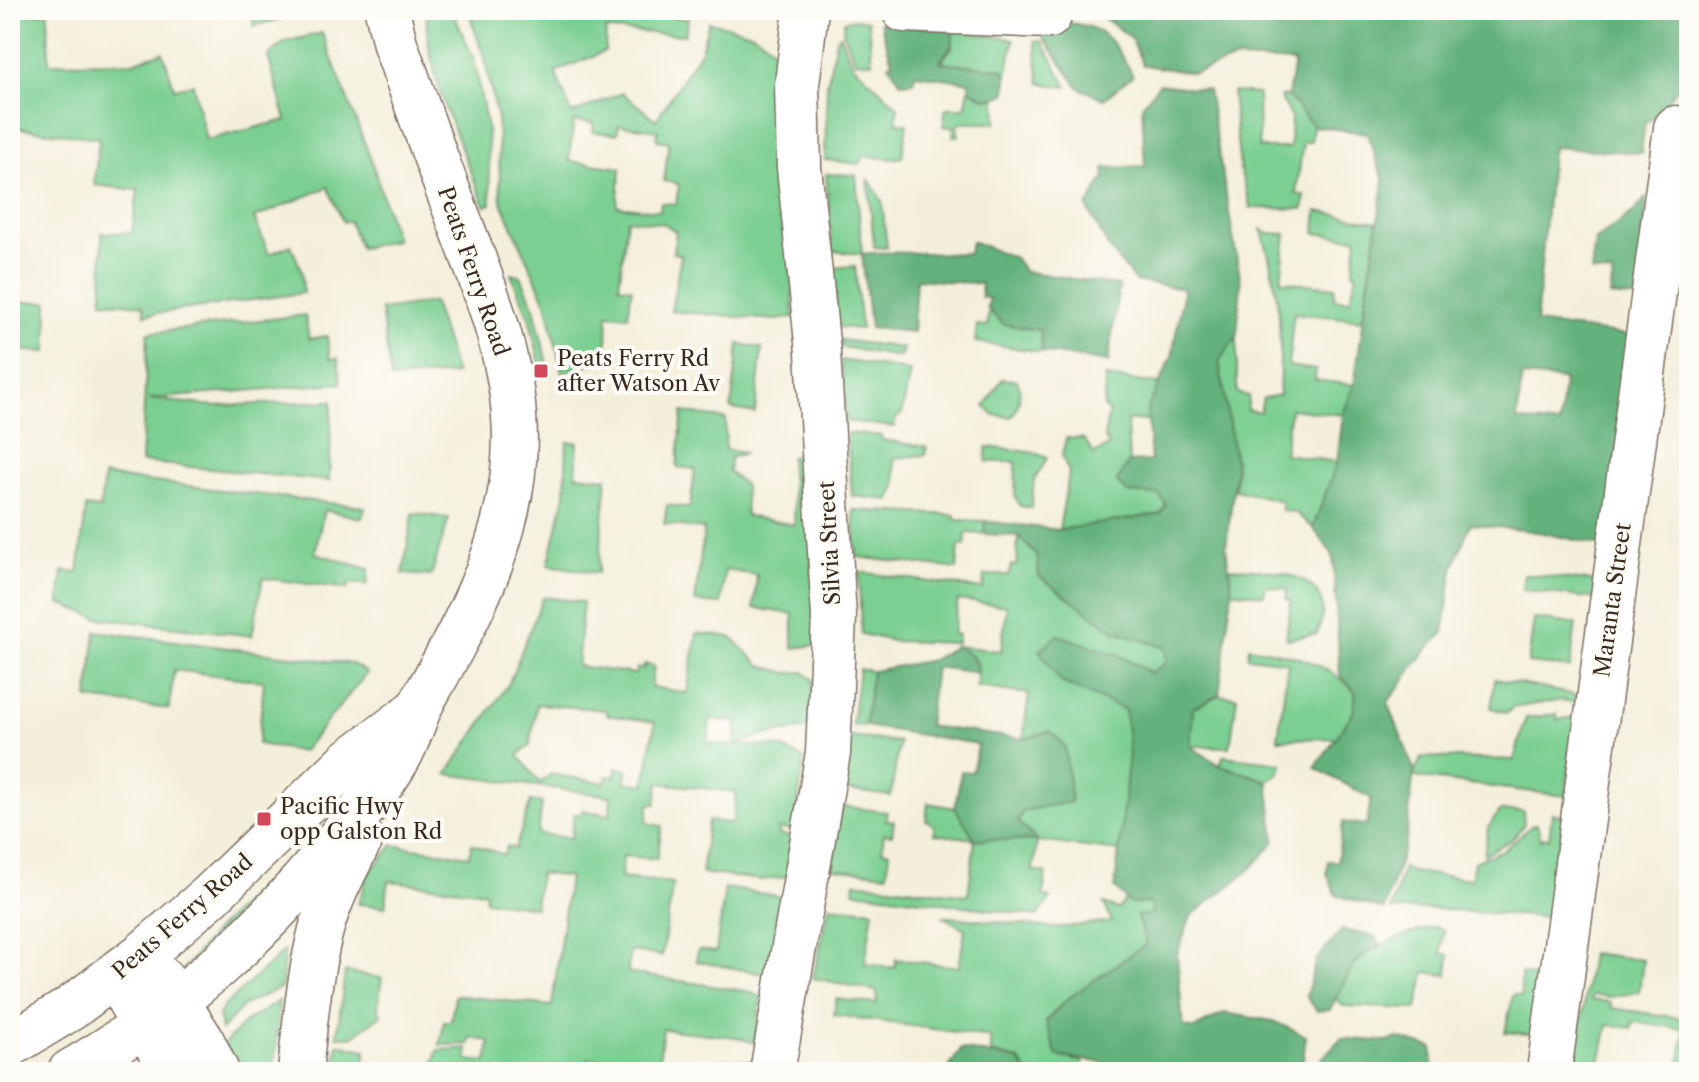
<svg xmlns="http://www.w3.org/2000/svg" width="1699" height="1082" viewBox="0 0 1699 1082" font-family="'Libre Caslon Text',serif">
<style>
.green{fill:#7bcf92;stroke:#5b7c58;stroke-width:2;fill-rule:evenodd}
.forest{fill:#64b27c;stroke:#506e4d;stroke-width:2;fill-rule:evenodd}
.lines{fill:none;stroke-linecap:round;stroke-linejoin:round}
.minor-casing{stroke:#7c6f60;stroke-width:47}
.major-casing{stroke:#7c6f60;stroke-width:47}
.minor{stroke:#fff;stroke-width:44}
.major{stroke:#fff;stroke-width:44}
.poi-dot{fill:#d1495b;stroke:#fdfcf7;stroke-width:3}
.labels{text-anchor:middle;stroke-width:8;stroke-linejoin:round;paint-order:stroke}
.street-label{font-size:22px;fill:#3b2a1e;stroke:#fdfcf7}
.poi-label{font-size:22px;fill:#3b2a1e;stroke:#fdfcf7;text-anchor:start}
</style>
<rect width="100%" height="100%" fill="#fdfcf7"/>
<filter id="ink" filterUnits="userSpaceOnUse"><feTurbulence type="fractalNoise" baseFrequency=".0125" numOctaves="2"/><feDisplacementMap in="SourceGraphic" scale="16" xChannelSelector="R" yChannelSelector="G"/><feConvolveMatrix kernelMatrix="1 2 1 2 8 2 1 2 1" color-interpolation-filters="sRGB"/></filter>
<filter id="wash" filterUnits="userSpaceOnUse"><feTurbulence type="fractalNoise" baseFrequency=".006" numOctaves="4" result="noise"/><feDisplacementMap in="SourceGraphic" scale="32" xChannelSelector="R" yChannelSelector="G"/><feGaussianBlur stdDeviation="1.8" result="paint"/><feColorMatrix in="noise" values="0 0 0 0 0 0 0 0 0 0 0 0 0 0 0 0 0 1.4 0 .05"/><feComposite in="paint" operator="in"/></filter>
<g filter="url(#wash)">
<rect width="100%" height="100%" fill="#f4efdb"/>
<g class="green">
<polygon points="252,10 314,10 254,26"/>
<path d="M427,10H452L474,60L487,128L491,204L485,206C464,156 422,64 427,10Z"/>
<path d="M468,10H629L688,19L685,35L606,30L605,51L555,72L572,114L622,93L656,120L701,50L709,22C735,28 765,31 778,57L794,317L776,320L671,311L681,255L673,253L676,232L665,224L627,219L619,286L632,288L628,316L608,314L607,346L599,361L562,373L547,305L501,200L497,118L485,60ZM574,121L594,123L593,132L617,134L619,125L658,130L657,140L669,142L664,181L679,184L676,204L661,203L660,211L617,206L621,168L569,161Z"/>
<polygon points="10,12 48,13 49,63 132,62 163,52 174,88 193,84 206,140 286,120 268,56 285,42 322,33 373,165 396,240 360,248 349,221 343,222 328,187 254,218 269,254 291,245 302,272 303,293 145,315 143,305 103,301 102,233 132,233 138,190 94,185 99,138 10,127"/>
<polygon points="856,19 868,21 872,62 855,61 843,33 844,21"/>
<polygon points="951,30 1014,39 1007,74 1002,69 940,62 952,48"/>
<polygon points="840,35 852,64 898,107 896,122 907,124 902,157 893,159 863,156 860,164 825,160 827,85 836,39"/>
<polygon points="1035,41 1042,41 1067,87 1040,83"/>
<polygon points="969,89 983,98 996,99 997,123 961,123 957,126 959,136 953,136 954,127 943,126 946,108 965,108"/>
<polygon points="1232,92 1258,94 1259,148 1290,148 1291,118 1280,96 1288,96 1313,126 1311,142 1303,142 1296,194 1305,196 1303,209 1251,208 1240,169"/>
<polygon points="826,174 856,175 862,254 832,251"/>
<polygon points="868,178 882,201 887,248 874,247"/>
<path d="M1317,211L1378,222L1362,320L1294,313L1288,366L1316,370L1315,380L1354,385L1343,415L1290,409L1284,454L1337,462L1313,528L1296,513L1281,510L1282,501L1235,490L1236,468L1219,361L1237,336V393L1249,396L1247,410L1260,412L1263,398L1279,395C1282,333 1280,287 1261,228L1266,233L1286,234L1281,281L1335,287L1334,299L1350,300L1357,274L1353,273L1357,238L1315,233Z"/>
<polygon points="855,266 861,329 838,327 833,268"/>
<polygon points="511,274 521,276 534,307 550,375 542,372 529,317"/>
<polygon points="10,302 48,302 47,352 13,350 10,372"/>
<polygon points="433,302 456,374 391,379 381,310"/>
<polygon points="989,308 1003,324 1040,330 1042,352 975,342 977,325 987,326"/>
<polygon points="305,315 309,339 327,336 330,359 338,358 341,383 149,399 214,406 332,401 329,481 141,462 148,333"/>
<polygon points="840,340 903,348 900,357 841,347"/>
<polygon points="739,344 762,348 755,413 731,409"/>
<polygon points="841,360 910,371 902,414 896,418 894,427 846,421"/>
<polygon points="1105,377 1160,384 1148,410 1149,420 1127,421 1129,462 1117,482 1128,493 1159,495 1166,505 1161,514 1059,530 1069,473 1062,455 1066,438 1084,439 1094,454 1109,446 1104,437 1109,413 1104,408"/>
<path d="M1002,379L1017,380C1022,390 1019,410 1011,417L993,415L985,406Z"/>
<polygon points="683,412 726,419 725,450 745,453 730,458 729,472 744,485 746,516 795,525 790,457 805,456 817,645 793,648 793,614 754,608 757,575 725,570 721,604 695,602 704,529 664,524 667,505 690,508 695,469 677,467"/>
<polygon points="847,433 881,436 882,440 927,447 925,455 894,458 896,486 890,500 852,496"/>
<polygon points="567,442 578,442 576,475 607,478 598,573 548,565 565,495"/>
<polygon points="986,447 1033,452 1047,458 1034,481 1031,508 1020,506 1015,496 1016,462 987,462"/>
<polygon points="104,476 365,507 362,518 324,510 315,553 369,569 367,585 349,583 348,589 263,578 252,636 99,618 59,603 63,571 78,573 86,507 100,509"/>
<polygon points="853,510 955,515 955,520 985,521 984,534 966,533 965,546 959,545 957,569 857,557"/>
<polygon points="413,513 449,518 431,576 403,574"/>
<polygon points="1018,536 1113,630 1166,648 1166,663 1152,673 1118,655 1061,682 1125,709 1129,753 1119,851 1037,841 1033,871 1046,873 1043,896 1051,898 1038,916 854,891 855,882 968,895 975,839 934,834 935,826 926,820 928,803 955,808 976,839 1035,841 1018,822 1023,811 1071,801 1050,731 1023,739 1029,694 976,687 978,664 956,646 1001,651 1007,606 958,600 953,634 958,635 957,643 893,641 861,634 859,572 983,589 984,575 1009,575 1011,565 1017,565"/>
<path d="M1229,568C1271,568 1343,574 1317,634L1286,639L1291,600L1286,599L1288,589L1266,586L1264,595L1232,591Z"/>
<polygon points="1524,574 1598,582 1596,599 1522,590"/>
<path d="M543,597L583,602L577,666L635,674L637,668L644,669V664L654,666L651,687L687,693L697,633L731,637L760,665L788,673L804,672L814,680L808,728L759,736L737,745L779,747L804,759L794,830L778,829L779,834L793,838L787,877L761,880L701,873L708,821L733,823L736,792L659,783L656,804H649L647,823L662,826L657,859L623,856L621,878L673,883L662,956L630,951L628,973L745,991L762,997L754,1043L736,1037L663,1029L658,1067L588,1058L586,1072H445V1068L433,1067L438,1050L468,1048L467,1060L487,1062L490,1041L470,1038L469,1044L440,1045L444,1021H451L455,995L552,1006L569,877L539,873L535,907L485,900L486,892L389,881L385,907L358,904L368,875L393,845L469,856L472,844L504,855L507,846L515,849L531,801L542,803L538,834L571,838L574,814H582V810L610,815L611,796L447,774L509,683ZM537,704L607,710V715L655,722L645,785L625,782L627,770L616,768L615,777L607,776L605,783L551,774L540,783L518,755L530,746ZM710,719L737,722L735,746L708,743Z"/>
<polygon points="1534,619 1576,624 1570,668 1528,663"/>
<polygon points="96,631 353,664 367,673 302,752 258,744 264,681 174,670 169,709 88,699"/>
<path d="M1249,647C1291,654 1327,661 1356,693L1353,713L1337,738L1278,739L1288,662L1248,657Z"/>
<polygon points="859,669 872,671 865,726 852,725"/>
<polygon points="1495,679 1571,694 1580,698 1582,704 1561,700 1512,708 1507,713 1491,708"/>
<polygon points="1219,695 1237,697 1230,747 1190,746 1193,707"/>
<polygon points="1557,714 1557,720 1579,716 1565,796 1413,777 1422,757 1514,760 1526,718"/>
<polygon points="850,737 899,742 891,796 843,790"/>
<polygon points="1223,756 1282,763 1280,772 1268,781 1220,765"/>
<polygon points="841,806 887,812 886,820 894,821 892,835 884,834 882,850 890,852 887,874 832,868"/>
<polygon points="1499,811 1523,811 1524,825 1511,840 1484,855 1488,828"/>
<polygon points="1552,813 1564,817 1554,914 1543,917 1433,909 1391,910 1403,867 1412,872 1471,879 1474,862 1504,850 1531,826 1537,824 1541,841 1542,837 1549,838"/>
<polygon points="315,837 293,870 178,975 223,923"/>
<polygon points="725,888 785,897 770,975 696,961 698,950 716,952"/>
<polygon points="1127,898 1150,902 1153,915 1137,916 1147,944 1066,1000 1046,1021 1057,1056 1083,1062 1083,1072 1027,1072 1019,1060 991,1053 990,1037 834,1015 836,999 876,1004 877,991 813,978 829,906 873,910 865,964 895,968 896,959 959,967 965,929 942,916 1054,928 1112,922 1104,904 1118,909"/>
<path d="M1434,927L1444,930L1441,953L1449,955L1447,975L1425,972L1417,1009L1343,1006L1337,1000C1344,953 1394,937 1434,927Z"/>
<polygon points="284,951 282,987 244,1005 221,1030 219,1016 223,1007"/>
<polygon points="1591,953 1643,960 1639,992 1611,997 1592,995 1591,1000 1611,1002 1611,1008 1689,1019 1689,1072 1679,1072 1684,1029 1633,1022 1632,1028 1608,1025 1598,1072 1574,1072"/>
<polygon points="345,972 382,978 378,1006 381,1015 352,1037 337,1036"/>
<polygon points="1521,974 1541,978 1538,1035 1505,1032 1513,995 1521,996"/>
<polygon points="279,1001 274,1072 234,1072 224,1044 244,1023"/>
<polygon points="338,1044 366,1050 363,1072 334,1072"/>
<polygon points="733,1059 750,1061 748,1072 714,1072 717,1060"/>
</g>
<g class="forest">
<path d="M1100,10H1292L1308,19L1320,10H1689V74L1653,119L1645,122L1641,153L1553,147C1545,206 1542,264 1536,323L1635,336L1604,546L1538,532L1470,524L1453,569L1443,634L1427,649L1388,702L1414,770L1406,841L1384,910L1336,895L1327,874L1328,861L1337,862L1343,822L1367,825L1371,798L1315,768L1353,713L1356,693L1340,675L1333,555L1313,528L1337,462L1343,415L1354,385L1384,181L1367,133L1313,126L1288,96L1294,62L1237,59L1194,73L1143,65L1131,38L1097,13ZM1522,376L1564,380L1559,425L1517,420Z"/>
<path d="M1049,20C1102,27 1105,27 1133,75L1104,99L1079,88L1043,37Z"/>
<path d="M880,22L951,30C958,47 945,49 940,62L1002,69L1007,74L1006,94C991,101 983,98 969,89V82L915,74L913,82L901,83L889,64L892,62Z"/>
<polygon points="1159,84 1208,90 1241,283 1237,336 1219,361 1236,468 1226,547 1232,591 1219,695 1193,708 1190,746 1220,765 1268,781 1275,841 1251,869 1191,916 1177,954 1183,1026 1194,1029 1224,1013 1273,1021 1306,1036 1302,1066 1313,1068 1341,1038 1388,1042 1397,1038 1433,1048 1432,1072 1122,1072 1112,1064 1057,1056 1046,1022 1066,1000 1146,944 1137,916 1152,914 1150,903 1131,904 1115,888 1129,753 1125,710 1061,682 1039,650 1058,635 1118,655 1151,673 1166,663 1166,648 1113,630 1039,576 1037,556 1018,536 984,534 985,521 1059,530 1161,514 1166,505 1159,495 1128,493 1117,482 1129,462 1151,461 1147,410 1172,357 1184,289 1135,281 1109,248 1087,207 1105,177 1104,168 1145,166 1142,106"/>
<polygon points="1646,198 1640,299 1610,296 1613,274 1591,272 1595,240 1633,213"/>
<path d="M971,241L1015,258L1023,271L1119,286L1108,362L1042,352L1040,330L1003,324L987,308L989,298L981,297V284L916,279L913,332L870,328L862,254C898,250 933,255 969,253Z"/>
<polygon points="956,646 973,657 978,673 935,667 928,726 1023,739 1050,731 1065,746 1071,802 1023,811 1018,822 1037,841 975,839 955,808 961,771 972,772 978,744 865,726 872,671 932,660"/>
<polygon points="1342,930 1374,936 1381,944 1355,962 1330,1010 1317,1011 1306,996 1316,960"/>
<polygon points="961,1049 1019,1060 1027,1072 946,1072"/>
</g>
</g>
<g filter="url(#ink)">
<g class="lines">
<defs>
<g id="minor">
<polyline points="904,10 1049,16"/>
<polyline points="772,1072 828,753 834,617 818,352 799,167 797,84 806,10"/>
<polyline points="1549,1072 1676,128"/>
</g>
<g id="major">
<polyline points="161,978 201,1039 217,1072"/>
<polyline points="130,1002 174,1072"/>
<polyline points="10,1045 71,1008 144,953 210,896 349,761 415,712"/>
<path d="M70,1072C182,1006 258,938 340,837C361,811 385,783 401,753C411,733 416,711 428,691C476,606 522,518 514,416C509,347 482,281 458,217C436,160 416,102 395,44L387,10"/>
<path d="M300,1072C305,1024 309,976 321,930C330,897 346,868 361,838"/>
</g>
</defs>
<use href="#minor" class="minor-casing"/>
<use href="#major" class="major-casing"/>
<use href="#minor" class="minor"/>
<use href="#major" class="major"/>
</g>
</g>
<g class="poi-dot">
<rect x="533" y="363" width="16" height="16" rx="4"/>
<rect x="256" y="811" width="16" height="16" rx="4"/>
</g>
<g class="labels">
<g class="street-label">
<text transform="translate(474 271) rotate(71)" y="8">Peats Ferry Road</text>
<text transform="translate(829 543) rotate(-93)" y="8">Silvia Street</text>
<text transform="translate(1612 600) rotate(-82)" y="8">Maranta Street</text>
<text transform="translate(182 916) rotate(-41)" y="8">Peats Ferry Road</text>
</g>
<g class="poi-label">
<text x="557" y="366">Peats Ferry Rd<tspan x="557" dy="25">after Watson Av</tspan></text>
<text x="280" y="814">Pacific Hwy<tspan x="280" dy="25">opp Galston Rd</tspan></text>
</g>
</g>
<rect width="1699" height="1082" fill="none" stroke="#fdfcf7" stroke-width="40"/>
</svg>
